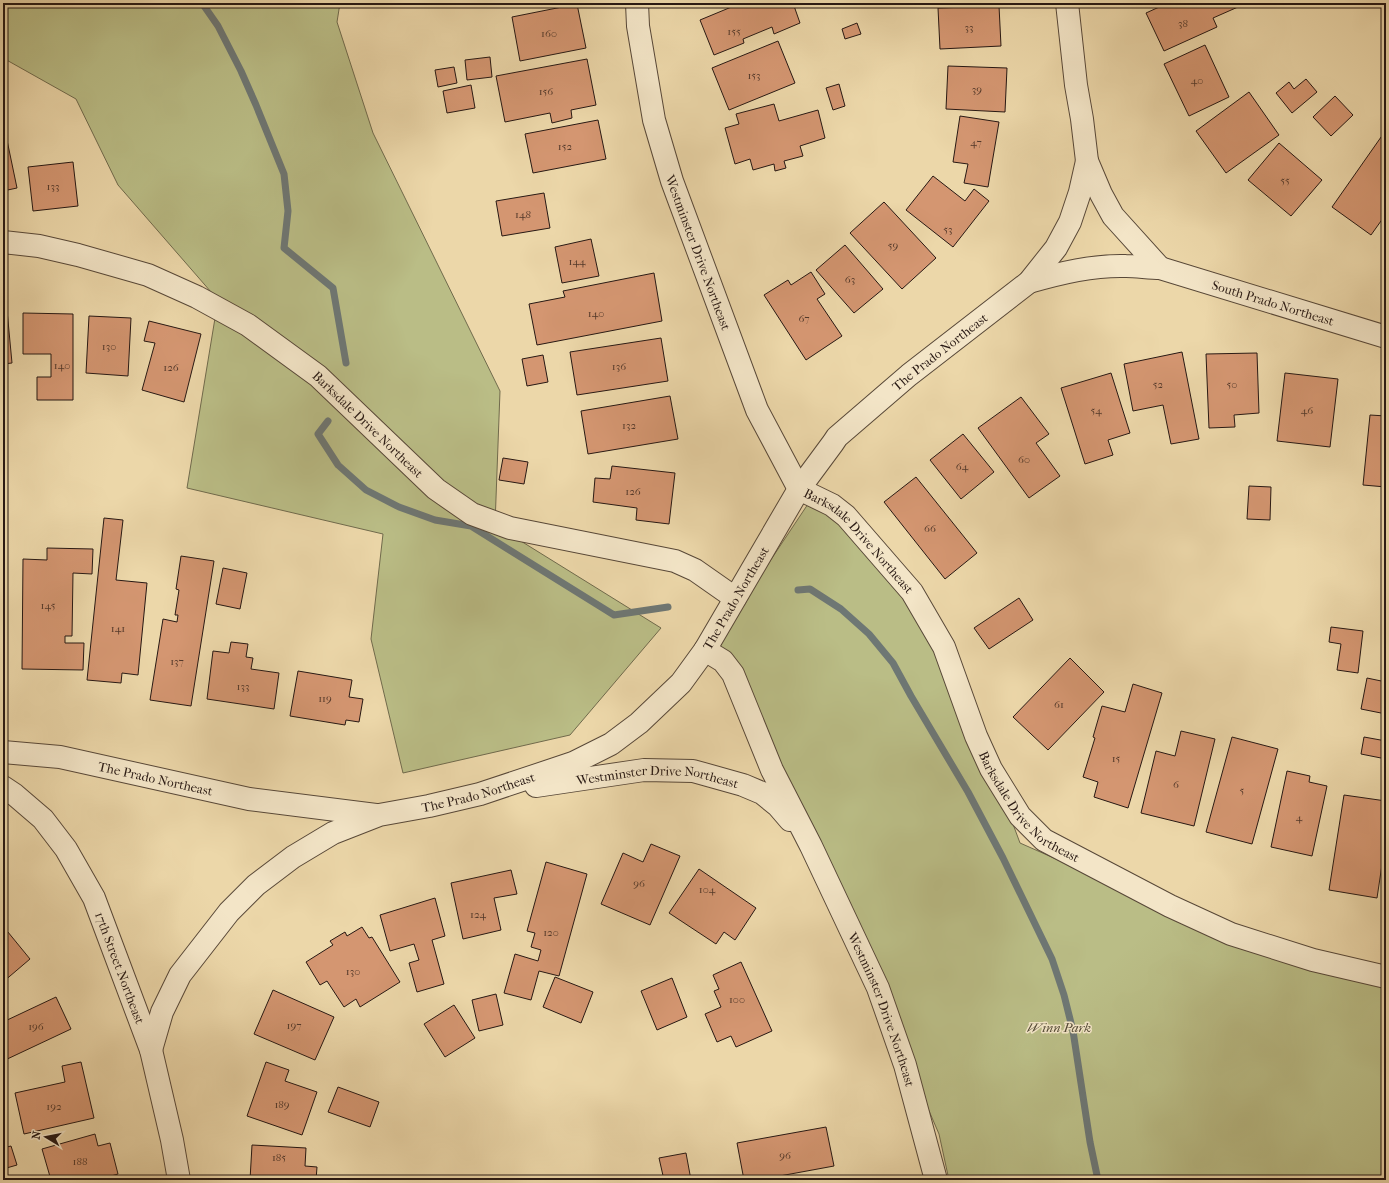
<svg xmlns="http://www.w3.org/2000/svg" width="1389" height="1183" viewBox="0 0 1389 1183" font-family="'IM FELL French Canon',serif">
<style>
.green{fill:#babd86;stroke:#706a4c}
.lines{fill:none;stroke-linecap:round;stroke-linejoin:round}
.stream{stroke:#6e7774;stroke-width:7}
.building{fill:#d49671;stroke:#271813}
.minor-casing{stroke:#584838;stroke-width:24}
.minor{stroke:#f3e5c7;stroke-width:22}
.labels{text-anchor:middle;stroke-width:3;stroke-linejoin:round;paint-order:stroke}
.number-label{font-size:11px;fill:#52382a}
.street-label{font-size:13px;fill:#271813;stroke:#f3e5c7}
.park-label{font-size:13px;font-style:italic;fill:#534a36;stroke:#f3e5c7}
</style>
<rect width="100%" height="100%" fill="#ecd7a9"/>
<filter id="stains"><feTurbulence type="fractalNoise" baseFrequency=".005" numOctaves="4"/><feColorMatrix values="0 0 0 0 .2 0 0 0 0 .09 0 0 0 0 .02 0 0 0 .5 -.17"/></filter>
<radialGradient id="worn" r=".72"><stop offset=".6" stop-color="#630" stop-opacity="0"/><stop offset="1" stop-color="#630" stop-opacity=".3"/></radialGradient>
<g class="green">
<polygon points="3,3 340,3 337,22 373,133 500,391 495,525 661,628 570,735 403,773 371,639 383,534 187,488 218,300 118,185 76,99 3,58"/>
<polygon points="814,495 927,601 987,754 1020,843 1230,936 1386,980 1386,1180 949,1180 939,1134 824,867 712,648"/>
</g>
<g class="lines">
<g class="stream">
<polyline points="202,3 218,26 241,71 256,105 284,174 288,211 284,248 333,288 346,363"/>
<polyline points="328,421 318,434 338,465 366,490 399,507 435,520 471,526 614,615 668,607"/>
<polyline points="798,590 810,589 841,609 869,634 893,663 911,696 968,792 1003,858 1052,959 1064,995 1073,1031 1090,1142 1098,1180"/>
</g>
</g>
<g class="building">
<polygon points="741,3 793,3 800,23 774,34 772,27 743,39 744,43 714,55 700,20"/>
<polygon points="1168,3 1212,3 1214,7 1223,3 1247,3 1213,18 1217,27 1164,51 1146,13"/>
<polygon points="577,4 586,48 520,61 512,17"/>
<polygon points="999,6 1001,46 940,49 938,8"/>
<polygon points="857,23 861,34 845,39 842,29"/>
<polygon points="778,41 795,83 729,110 712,68"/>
<polygon points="1205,45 1229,97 1189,116 1164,64"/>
<polygon points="490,57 492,77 467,80 465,60"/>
<polygon points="587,59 596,105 571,110 572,118 552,123 550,113 505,122 496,76"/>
<polygon points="948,66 1007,68 1005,112 946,109"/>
<polygon points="454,67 457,83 438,87 435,70"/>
<polygon points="1306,79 1317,92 1292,113 1276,93 1289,82 1294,89"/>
<polygon points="839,84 845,106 833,110 826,88"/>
<polygon points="471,85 475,108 447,113 443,91"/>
<polygon points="1249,92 1279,135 1226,173 1196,131"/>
<polygon points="1335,96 1353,115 1331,136 1313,117"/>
<polygon points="774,104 779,121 818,110 825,138 800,146 803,156 784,161 786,168 775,171 774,164 753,170 750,159 735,164 725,128 739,124 736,114"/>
<polygon points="960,116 999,122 988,187 964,183 968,164 953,162"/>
<polygon points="598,120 606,159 533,173 525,134"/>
<polygon points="3,121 17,188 3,191"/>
<polygon points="1386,130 1386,214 1371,235 1332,207"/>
<polygon points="1279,143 1322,180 1291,216 1248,180"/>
<polygon points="73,162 78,206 33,211 28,167"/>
<polygon points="933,176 965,201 974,189 989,201 953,247 906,210"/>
<polygon points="544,193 550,228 502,236 496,201"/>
<polygon points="884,202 936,258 902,289 850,233"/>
<polygon points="591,239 599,276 562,283 555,247"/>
<polygon points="845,245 883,289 854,313 816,270"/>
<polygon points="811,272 825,294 817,299 842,336 806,360 764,295 788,280 791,285"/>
<polygon points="654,273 662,321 537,345 529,304 565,297 563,291"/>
<polygon points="3,289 5,289 12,363 3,364"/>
<polygon points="23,313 73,314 73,400 37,400 37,377 51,377 51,354 23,354"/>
<polygon points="89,316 131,318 128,376 86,373"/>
<polygon points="149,321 201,334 184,402 142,390 155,343 144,341"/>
<polygon points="661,338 668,381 577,395 570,352"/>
<polygon points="1182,352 1199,439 1171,444 1163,405 1133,411 1124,364"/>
<polygon points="1257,353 1259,413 1234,415 1235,427 1209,428 1206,354"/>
<polygon points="543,355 548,382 527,386 522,359"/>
<polygon points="1111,373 1130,433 1108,440 1113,455 1085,464 1061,388"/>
<polygon points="1285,373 1338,379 1330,447 1277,441"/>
<polygon points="670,396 678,439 588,454 581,411"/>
<polygon points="1021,397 1049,434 1036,443 1060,476 1029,498 978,428"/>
<polygon points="1370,415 1386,416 1386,487 1363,485"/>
<polygon points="963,434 994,472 961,499 930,460"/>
<polygon points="503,458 528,462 524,484 499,480"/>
<polygon points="612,466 675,473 669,524 636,520 637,508 593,502 595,478 610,479"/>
<polygon points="916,477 977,553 945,579 884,502"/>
<polygon points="1249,486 1271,487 1270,520 1247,519"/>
<polygon points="104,518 123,520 116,580 147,583 138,675 122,673 121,683 87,680"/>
<polygon points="47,548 93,549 92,574 73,573 72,636 65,636 65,643 84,643 83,670 22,669 23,559 47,560"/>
<polygon points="181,556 214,561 191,706 150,700 163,619 177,622 178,615 175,615 179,590 176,589"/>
<polygon points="223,568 247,573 240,609 216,604"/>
<polygon points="1019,598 1033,620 989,649 974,628"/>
<polygon points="1331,627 1363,631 1358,673 1337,670 1341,644 1329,642"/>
<polygon points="231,642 248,644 246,657 253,658 251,669 279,673 274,709 207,699 213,651 229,653"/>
<polygon points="1070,658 1104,692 1048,750 1013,717"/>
<polygon points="298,671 352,680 349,697 363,699 359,722 346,720 345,725 290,716"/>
<polygon points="1367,678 1386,682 1386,718 1386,714 1361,709"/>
<polygon points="1133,684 1162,693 1128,808 1094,797 1098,782 1083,777 1095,738 1093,737 1102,706 1125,712"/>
<polygon points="1181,731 1215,739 1194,826 1141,813 1156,751 1175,756"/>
<polygon points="1232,737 1278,749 1252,844 1206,832"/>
<polygon points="1364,737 1386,741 1386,759 1361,754"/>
<polygon points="1287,771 1310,776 1309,782 1327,786 1312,856 1271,847"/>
<polygon points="1344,795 1386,801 1386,838 1377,898 1329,890"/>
<polygon points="651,844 680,856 650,925 601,904 623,853 643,862"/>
<polygon points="546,862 587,874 559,976 539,971 531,1000 504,993 515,954 538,961 541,950 531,947 535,933 527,931"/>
<polygon points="699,869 756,908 735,940 724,932 716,944 669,913"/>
<polygon points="511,870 517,894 494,898 501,930 463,939 451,883"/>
<polygon points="435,898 445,936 432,940 444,984 417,992 409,963 419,960 414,944 390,951 380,915"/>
<polygon points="3,926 30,959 3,982"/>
<polygon points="362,927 369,938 372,937 400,982 360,1007 356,999 344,1007 327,981 320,985 306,962 333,945 330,941 345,932 347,936"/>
<polygon points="741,962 772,1031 736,1047 731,1036 717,1042 705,1014 721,1007 714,991 719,989 713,975"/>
<polygon points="555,977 593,992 581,1023 543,1007"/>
<polygon points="672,978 687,1017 657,1030 641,991"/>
<polygon points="273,990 334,1017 315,1060 254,1034"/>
<polygon points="496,994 503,1025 479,1031 472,1000"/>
<polygon points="56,997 71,1029 3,1061 3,1022"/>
<polygon points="454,1005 475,1038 445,1057 424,1024"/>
<polygon points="81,1062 94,1118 24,1134 15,1093 65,1082 62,1066"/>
<polygon points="266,1062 289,1070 285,1081 317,1092 302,1135 247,1116"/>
<polygon points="338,1087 379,1102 370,1127 328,1112"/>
<polygon points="826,1127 834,1166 758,1180 744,1180 737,1143"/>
<polygon points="95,1134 98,1146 110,1143 118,1174 97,1180 51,1180 42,1149"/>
<polygon points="252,1145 306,1148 305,1166 317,1167 316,1180 250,1180"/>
<polygon points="11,1146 17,1165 3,1169 3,1148"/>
<polygon points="686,1153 691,1180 664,1180 659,1158"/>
</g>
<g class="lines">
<defs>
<g id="minor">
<path id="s1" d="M637,3L638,26L654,120L672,181L757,410L799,489L832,505L846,516L912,592L944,647L976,736L991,769L1020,816L1044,840L1170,906L1231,934L1313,960L1386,977"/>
<polyline points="1067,3 1076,85 1082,119 1087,161 1101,194 1113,216 1160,268"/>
<path id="s2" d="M3,242L39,246L78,255L148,275L197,297L248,325L318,376L436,489L472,514L510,528L675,561L695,570L735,598"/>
<path id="s3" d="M1029,282C1061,273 1093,265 1126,266C1137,266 1149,268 1160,268L1386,337"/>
<path id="s4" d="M705,650L723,661L733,674L772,770L811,846L878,988L905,1065L936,1180"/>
<path id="s5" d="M3,752L60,757L249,799L376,815"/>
<path id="s6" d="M536,786L644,770L693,771L743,785L762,793L778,806L790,820"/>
<path id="s7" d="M3,787L15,795L43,819L66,849L94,898L151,1050L172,1140L179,1180"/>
<path id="s8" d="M151,1050L162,1012L180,975L229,912L256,885L293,857L333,833L379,815L429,806L480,794L573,763L611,744L639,723L681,683L705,650L799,489L833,443L837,437L909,375L1029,282L1056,248L1070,222L1080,192L1087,161"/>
</g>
</defs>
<use href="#minor" class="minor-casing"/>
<use href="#minor" class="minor"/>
</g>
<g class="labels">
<g class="number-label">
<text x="1183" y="27">38</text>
<text x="969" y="31">33</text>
<text x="734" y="35">155</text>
<text x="549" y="37">160</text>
<text x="754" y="79">153</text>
<text x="1197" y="84">40</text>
<text x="977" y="93">39</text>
<text x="546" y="95">156</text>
<text x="976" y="146">47</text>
<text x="565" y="150">152</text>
<text x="1285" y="184">55</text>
<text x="53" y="190">133</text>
<text x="523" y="218">148</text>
<text x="948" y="233">53</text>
<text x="893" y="249">59</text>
<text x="577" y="265">144</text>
<text x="850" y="283">63</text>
<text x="596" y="317">140</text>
<text x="804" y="322">67</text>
<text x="109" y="350">130</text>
<text x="62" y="369">140</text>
<text x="619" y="370">136</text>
<text x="171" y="371">126</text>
<text x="1158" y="388">52</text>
<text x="1232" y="388">50</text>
<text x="1096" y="414">54</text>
<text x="1307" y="414">46</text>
<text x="629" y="429">132</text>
<text x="1024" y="463">60</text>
<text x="962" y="470">64</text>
<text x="633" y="495">126</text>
<text x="930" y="532">66</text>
<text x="48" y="609">145</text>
<text x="118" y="632">141</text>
<text x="177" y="665">137</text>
<text x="243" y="690">133</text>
<text x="325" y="702">119</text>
<text x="1059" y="708">61</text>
<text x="1116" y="762">15</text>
<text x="1176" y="788">6</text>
<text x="1242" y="794">5</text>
<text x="1299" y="821">4</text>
<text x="639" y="887">96</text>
<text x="707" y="893">104</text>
<text x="478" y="918">124</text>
<text x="551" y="936">120</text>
<text x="353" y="975">130</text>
<text x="737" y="1003">100</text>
<text x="294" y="1029">197</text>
<text x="36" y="1030">196</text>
<text x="282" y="1108">189</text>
<text x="54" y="1110">192</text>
<text x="785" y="1159">96</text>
<text x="279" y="1161">185</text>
<text x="80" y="1165">188</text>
</g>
<g class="street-label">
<text dy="5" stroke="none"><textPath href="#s1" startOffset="258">Westminster Drive Northeast</textPath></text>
<text dy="5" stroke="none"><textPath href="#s3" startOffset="251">South Prado Northeast</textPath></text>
<text dy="5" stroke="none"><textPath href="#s8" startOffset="1103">The Prado Northeast</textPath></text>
<text dy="5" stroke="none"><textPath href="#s2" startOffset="417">Barksdale Drive Northeast</textPath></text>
<text dy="5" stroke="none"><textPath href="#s1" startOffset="596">Barksdale Drive Northeast</textPath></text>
<text dy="5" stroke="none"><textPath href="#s8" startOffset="779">The Prado Northeast</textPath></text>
<text dy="5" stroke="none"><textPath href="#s5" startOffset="155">The Prado Northeast</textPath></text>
<text dy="5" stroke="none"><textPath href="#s6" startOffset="123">Westminster Drive Northeast</textPath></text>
<text dy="5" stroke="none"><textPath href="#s8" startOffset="443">The Prado Northeast</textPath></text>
<text dy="5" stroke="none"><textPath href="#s1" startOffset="920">Barksdale Drive Northeast</textPath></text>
<text dy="5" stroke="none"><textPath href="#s7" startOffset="220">17th Street Northeast</textPath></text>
<text dy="5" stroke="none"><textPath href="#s4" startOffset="405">Westminster Drive Northeast</textPath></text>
</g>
<g class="park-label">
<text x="1059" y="1032">Winn Park</text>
</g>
</g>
<rect width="1389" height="1183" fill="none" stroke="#ecd7a9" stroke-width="16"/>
<rect x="4" y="4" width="1381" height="1175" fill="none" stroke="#271813" stroke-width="2"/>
<rect x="8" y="8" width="1373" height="1167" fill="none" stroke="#271813"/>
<g transform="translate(46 1137) rotate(280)" stroke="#f3e5c7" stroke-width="3" paint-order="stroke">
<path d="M0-3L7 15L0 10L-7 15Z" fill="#271813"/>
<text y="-6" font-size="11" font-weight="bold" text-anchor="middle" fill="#271813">N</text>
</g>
<rect width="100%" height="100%" filter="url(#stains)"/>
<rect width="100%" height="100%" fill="url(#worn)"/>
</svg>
